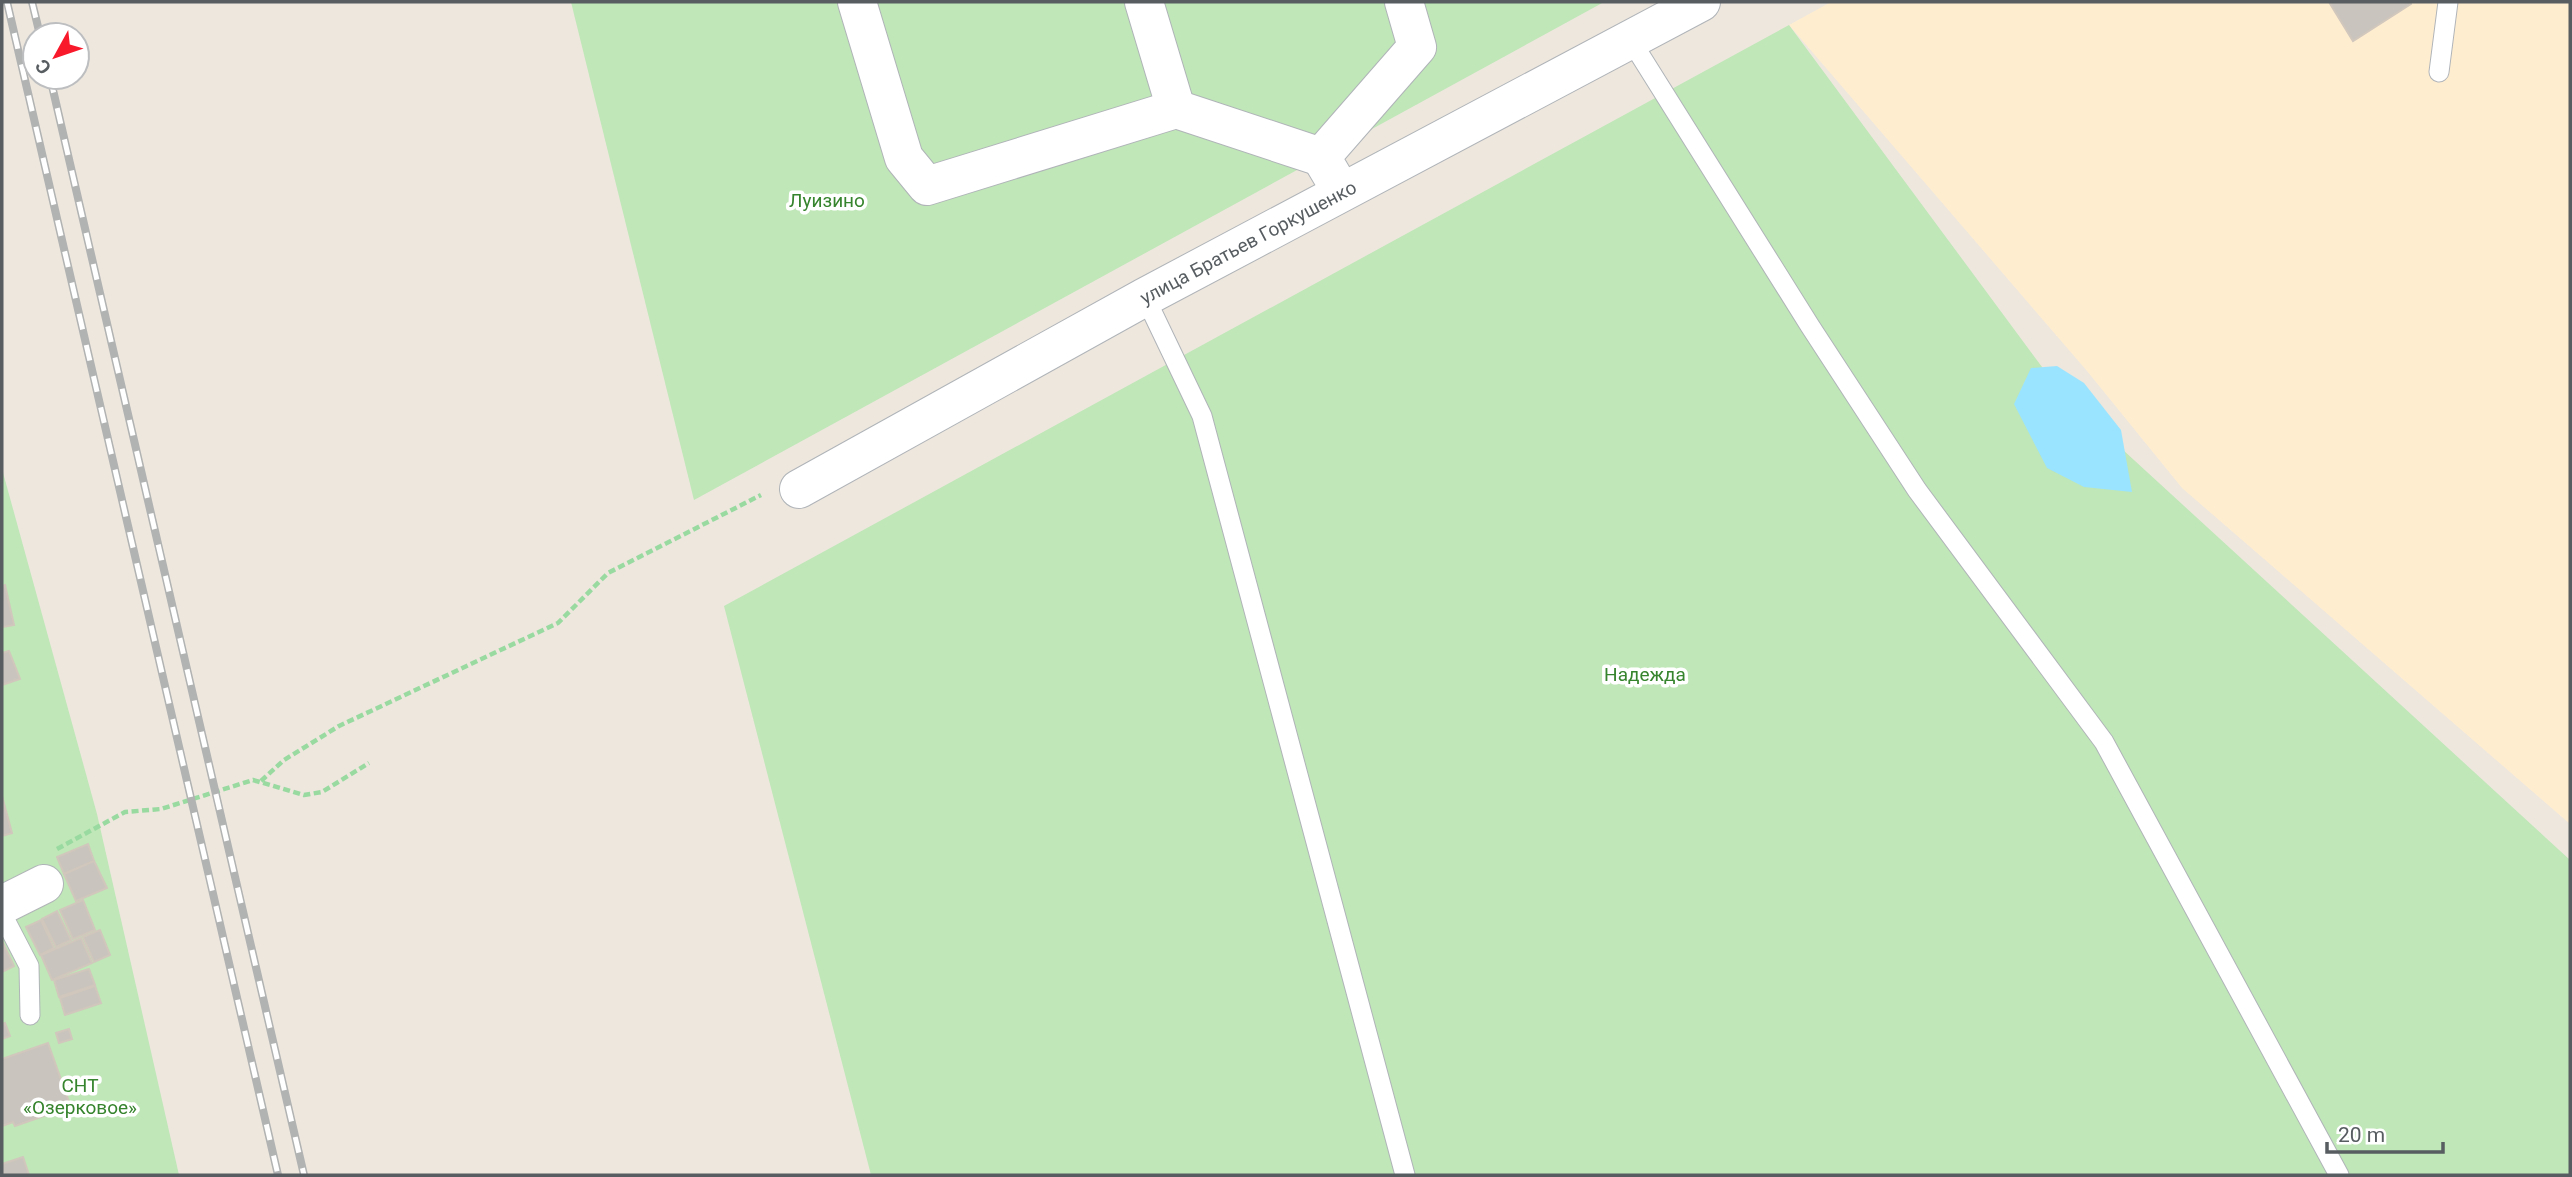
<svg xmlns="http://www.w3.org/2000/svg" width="2572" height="1177" viewBox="0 0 2572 1177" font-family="Roboto,sans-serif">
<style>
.commercial{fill:#ffedd0}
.green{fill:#bfe7b7}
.water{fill:#9be4ff}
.building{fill:#c9c4bd;stroke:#d1c7bc;stroke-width:2}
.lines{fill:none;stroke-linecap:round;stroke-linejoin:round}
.lane-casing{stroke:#b0b4b8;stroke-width:21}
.street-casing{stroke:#b0b4b8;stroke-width:40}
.path{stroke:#99daa0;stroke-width:4.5;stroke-dasharray:7 3.5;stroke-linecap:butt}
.lane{stroke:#fff;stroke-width:19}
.street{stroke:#fff;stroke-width:38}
.rail-casing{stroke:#b1b2b2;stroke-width:8}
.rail{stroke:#fff;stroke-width:5;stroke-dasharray:16;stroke-linecap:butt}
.labels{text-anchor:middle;stroke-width:7;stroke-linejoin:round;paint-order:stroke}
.park-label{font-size:19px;fill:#36842d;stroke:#fff}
.street-label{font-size:19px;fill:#575d61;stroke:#fff}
</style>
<rect width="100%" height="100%" fill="#ede7de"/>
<polygon class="commercial" points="1831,2 2570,2 2570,824 2182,488 2087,371 1789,25"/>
<g class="green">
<polygon points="571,2 1604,2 694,500"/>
<polygon points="1789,25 2062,394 2570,860 2570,1175 871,1175 724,606"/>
<polygon points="2,469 97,814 179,1175 2,1175"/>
</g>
<polygon class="water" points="2057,366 2084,383 2121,430 2132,492 2084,487 2047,468 2014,404 2031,368"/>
<g class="building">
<polygon points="2329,2 2410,2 2411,4 2353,41"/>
<polygon points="5,585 14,625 2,627 2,586"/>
<polygon points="9,651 20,679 2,685 2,653"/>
<polygon points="2,796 12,833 2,836"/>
<polygon points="88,844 94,861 64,874 57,857"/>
<polygon points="94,861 107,888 76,901 64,874"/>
<polygon points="83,900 95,930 73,939 60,910"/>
<polygon points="57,911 71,940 56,947 42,919"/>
<polygon points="41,920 54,948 40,955 26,927"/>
<polygon points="100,930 110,955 94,962 83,937"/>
<polygon points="81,938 92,963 52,980 41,955"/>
<polygon points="2,941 14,966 2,972"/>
<polygon points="89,969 95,985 59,997 54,980"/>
<polygon points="95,986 101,1003 65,1015 60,998"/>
<polygon points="5,1023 10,1036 2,1039 2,1024"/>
<polygon points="69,1029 72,1039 59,1043 56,1033"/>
<polygon points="48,1043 69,1102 65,1104 67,1108 15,1126 13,1122 2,1126 2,1059"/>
<polygon points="23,1157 29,1175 2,1175 2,1164"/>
</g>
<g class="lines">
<defs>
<g id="lane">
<polyline points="1630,39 1810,326 1917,490 2104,742 2339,1175"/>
<polyline points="2439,72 2448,2"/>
<polyline points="1145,297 1202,416 1405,1175"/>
<polyline points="2,914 29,966 30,1015"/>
</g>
<g id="street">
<polyline points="857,2 904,158 927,186 1176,109 1321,157"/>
<polyline points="1144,2 1176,109"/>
<polyline points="1334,179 1321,157 1417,47 1404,2"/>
<polyline points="799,489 1145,297 1701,2"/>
<polyline points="2,905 44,884"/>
</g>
</defs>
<use href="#lane" class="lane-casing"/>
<use href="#street" class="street-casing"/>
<g class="path">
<polyline points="261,781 284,760 339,726 558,623 608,573 761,495"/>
<polyline points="57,849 125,812 161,809 253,780 304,795 322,792 369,763"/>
</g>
<use href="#lane" class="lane"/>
<use href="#street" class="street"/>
<defs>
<g id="rail">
<polyline points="7,2 278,1175"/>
<polyline points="32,2 40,35"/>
<polyline points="50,77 304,1175"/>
</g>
</defs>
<use href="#rail" class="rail-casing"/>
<use href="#rail" class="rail"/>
</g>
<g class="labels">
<g class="park-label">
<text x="827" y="207">Луизино</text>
<text x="1645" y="681">Надежда</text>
<text x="80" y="1092">СНТ<tspan x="80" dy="22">«Озерковое»</tspan></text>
</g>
<g class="street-label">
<text transform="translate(1248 242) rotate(-28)" y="7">улица Братьев Горкушенко</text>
</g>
</g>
<rect width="2572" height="1177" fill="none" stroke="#575d61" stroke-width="7"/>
<g transform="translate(56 56) rotate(230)"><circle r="33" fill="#ffffff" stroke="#bcbec0" stroke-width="2"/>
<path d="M0-5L12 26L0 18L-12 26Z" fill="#f8192b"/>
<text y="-10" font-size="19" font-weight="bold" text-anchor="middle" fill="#575d61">С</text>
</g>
<path d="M2327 1142v10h116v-10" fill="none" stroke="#575d61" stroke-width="3.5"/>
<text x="2338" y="1142" font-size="21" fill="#575d61" stroke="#ffffff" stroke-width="5" paint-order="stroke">20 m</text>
</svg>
